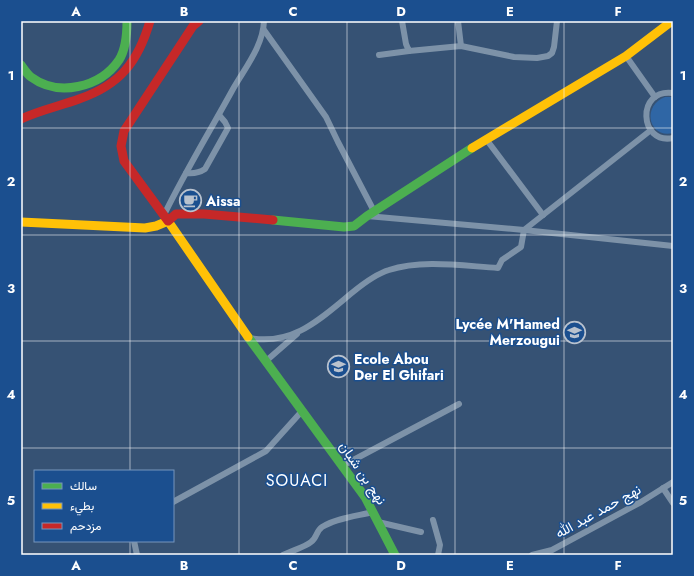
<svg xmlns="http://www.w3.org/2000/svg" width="694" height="576" viewBox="0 0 694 576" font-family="Jost,Vazirmatn,sans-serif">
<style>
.green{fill:#2f66a5}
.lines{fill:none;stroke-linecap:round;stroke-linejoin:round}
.street{stroke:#7d92a8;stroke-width:6}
.fast{stroke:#4caf50;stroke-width:9}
.slow{stroke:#ffc107;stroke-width:9}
.jam{stroke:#c62828;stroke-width:9}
.grid{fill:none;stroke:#fff;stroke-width:1;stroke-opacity:0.55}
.labels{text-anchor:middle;stroke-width:3;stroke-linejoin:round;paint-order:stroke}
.poi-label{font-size:14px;font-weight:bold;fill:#fff;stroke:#1b4f8f;text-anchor:start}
.street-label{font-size:14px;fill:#fff;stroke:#1b4f8f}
.quarter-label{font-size:16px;letter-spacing:1px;fill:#fff;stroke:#1b4f8f}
.neatline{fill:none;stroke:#fff;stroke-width:1.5}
.grid-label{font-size:13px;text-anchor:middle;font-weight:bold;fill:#fff}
</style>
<rect width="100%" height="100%" fill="#365274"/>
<path class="green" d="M665,97H673V133C649,139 641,106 665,97Z"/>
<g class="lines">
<g class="street">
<polyline points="402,21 406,44 409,51 461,46 514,57 537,58 548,56 552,53 554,47 557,21"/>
<polyline points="458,21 461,46"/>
<polyline points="264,30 326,117 338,142 376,215"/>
<polyline points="379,55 409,51"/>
<polyline points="626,56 655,97"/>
<path d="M673,93C636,88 639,145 673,138"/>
<polyline points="486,139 543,215"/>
<path d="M186,173C194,174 199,173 205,169L228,128L225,122L219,115"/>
<path d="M164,215C185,172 210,131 233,89C245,68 263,46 264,21"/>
<polyline points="367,216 524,230 673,246"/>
<path d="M249,338C294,346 321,318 353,292C364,283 376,274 389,270C422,259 464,266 498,268L502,260L521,247L524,230L651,130"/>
<polyline points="266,361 297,334"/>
<polyline points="342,466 459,404"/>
<polyline points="663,488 673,503"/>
<polyline points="173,502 266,451 302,411"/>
<polyline points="433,520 440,545 438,555"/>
<polyline points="378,522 421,532"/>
<polyline points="134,541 137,555"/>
<path d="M283,555C291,551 305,547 311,542C317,538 316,531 322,527C337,518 357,516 373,512"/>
<polyline points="532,555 552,550 641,502 673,482"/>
</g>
<g class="fast">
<path d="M21,65C24,69 27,74 31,77C58,97 100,88 119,60C126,49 127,34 127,21"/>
<polyline points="273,220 344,227 354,226 367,216 472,148"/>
<polyline points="248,337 365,497 395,555"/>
</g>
<g class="slow">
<polyline points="472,148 626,56 672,21"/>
<polyline points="21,222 145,228 156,226 168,221 248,337"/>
</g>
<g class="jam">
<polyline points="199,21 193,26 124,131 121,146 124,161 168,221 176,214 204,214 273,220"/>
<path d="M21,119C40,110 60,106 79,99C120,85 138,62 150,21"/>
</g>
</g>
<path class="grid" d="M130,21V471M239,21V555M347,21V555M455,21V555M564,21V555M21,128H673M21,235H673M21,341H673M21,448H673M130,541V555"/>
<defs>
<symbol id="cafe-ring" viewBox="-11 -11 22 22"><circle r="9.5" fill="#1b4f8f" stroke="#b9c2ce" stroke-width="1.5"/><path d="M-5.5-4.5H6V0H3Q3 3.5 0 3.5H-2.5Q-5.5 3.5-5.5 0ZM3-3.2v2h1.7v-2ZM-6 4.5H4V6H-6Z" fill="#b9c2ce"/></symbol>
<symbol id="school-ring" viewBox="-11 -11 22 22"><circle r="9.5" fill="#1b4f8f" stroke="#b9c2ce" stroke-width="1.5"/><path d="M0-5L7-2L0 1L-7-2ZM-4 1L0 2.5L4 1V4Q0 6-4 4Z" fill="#b9c2ce"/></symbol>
</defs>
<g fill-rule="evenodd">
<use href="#cafe-ring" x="178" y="188" width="25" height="25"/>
<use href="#school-ring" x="562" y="320" width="25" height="25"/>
<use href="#school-ring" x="326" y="354" width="25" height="25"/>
</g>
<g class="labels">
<g class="poi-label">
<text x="206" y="206">Aissa</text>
<text x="560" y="329" text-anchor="end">Lycée M'Hamed<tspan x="560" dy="16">Merzougui</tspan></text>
<text x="354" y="364">Ecole Abou<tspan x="354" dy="16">Der El Ghifari</tspan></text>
</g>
<g class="street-label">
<text transform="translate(363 473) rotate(56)" y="5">نهج بن شبان</text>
<text transform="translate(598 511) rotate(-29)" y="5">نهج حمد عبد الله</text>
</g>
<g class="quarter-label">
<text x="297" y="486">SOUACI</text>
</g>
</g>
<rect width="694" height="576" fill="none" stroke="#1b4f8f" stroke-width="44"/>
<rect x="34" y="470" width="140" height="72" fill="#1b4f8f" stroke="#7695bc"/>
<rect x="42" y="483" width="20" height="6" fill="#4caf50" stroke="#7695bc"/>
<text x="70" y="490" font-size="12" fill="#ffffff">سالك</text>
<rect x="42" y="503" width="20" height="6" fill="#ffc107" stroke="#7695bc"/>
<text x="70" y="510" font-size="12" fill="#ffffff">بطيء</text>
<rect x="42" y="523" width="20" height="6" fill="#c62828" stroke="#7695bc"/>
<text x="70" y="530" font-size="12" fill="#ffffff">مزدحم</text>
<rect x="22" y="22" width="650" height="532" class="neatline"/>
<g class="grid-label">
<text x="76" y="16">A</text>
<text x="184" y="16">B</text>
<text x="293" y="16">C</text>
<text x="401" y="16">D</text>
<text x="510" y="16">E</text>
<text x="618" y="16">F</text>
<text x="11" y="80">1</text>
<text x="683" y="80">1</text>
<text x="11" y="186">2</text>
<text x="683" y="186">2</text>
<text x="11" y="293">3</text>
<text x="683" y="293">3</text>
<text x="11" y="399">4</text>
<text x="683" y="399">4</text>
<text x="11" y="505">5</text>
<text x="683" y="505">5</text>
<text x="76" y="570">A</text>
<text x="184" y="570">B</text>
<text x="293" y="570">C</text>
<text x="401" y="570">D</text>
<text x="510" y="570">E</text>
<text x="618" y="570">F</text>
</g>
</svg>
